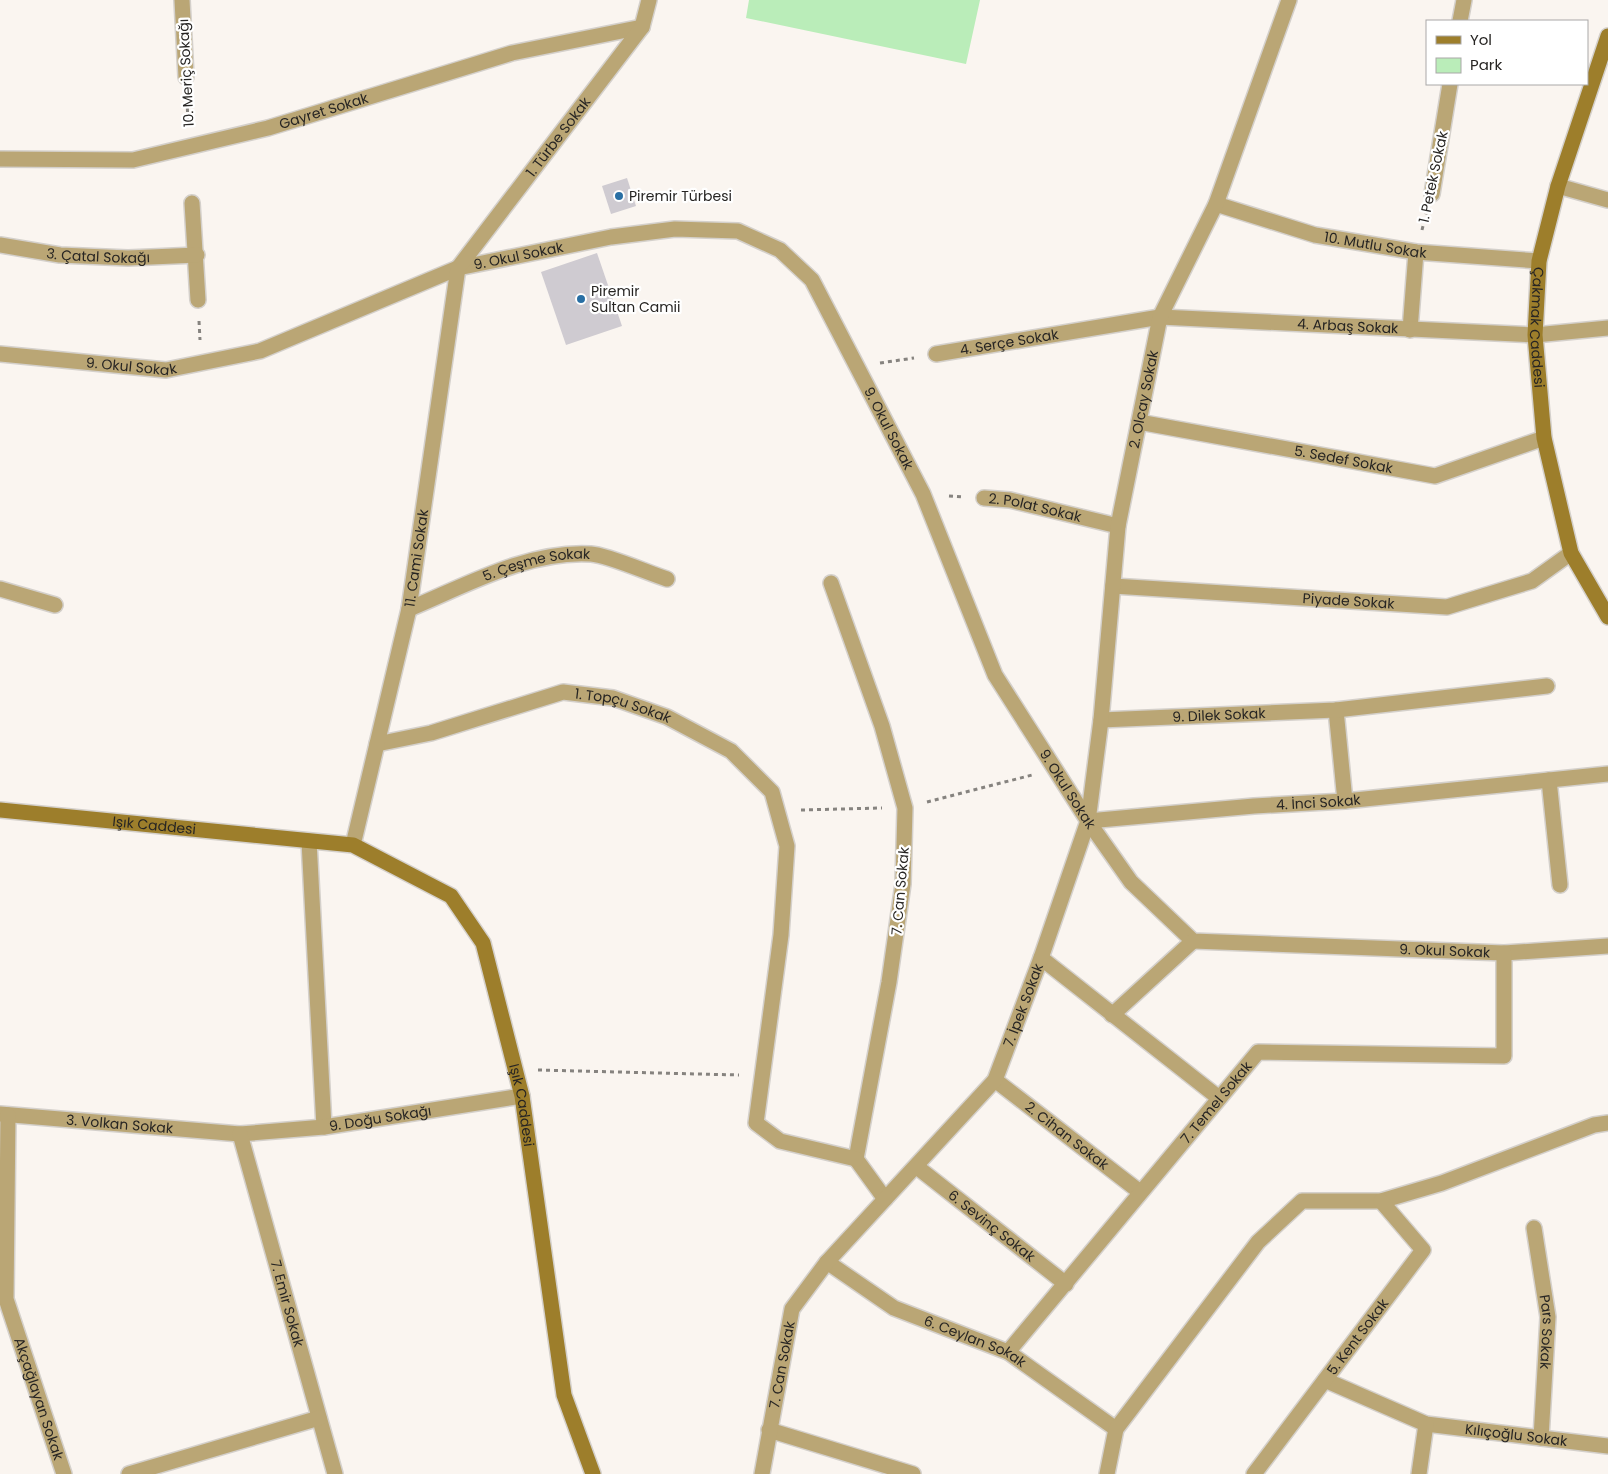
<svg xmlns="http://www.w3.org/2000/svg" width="1608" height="1474" viewBox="0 0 1608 1474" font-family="Poppins,sans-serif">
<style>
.green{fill:#baedb9}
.building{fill:#cfcbd1}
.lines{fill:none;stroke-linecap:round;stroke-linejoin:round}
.street-casing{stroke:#d4d0cb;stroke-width:18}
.secondary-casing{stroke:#d4d0cb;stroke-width:18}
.path{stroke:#86837f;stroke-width:3;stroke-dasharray:4 4;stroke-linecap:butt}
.street{stroke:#baa675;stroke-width:15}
.secondary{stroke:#9d7e2b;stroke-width:15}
.poi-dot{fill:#296fa4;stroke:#fff;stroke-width:2}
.labels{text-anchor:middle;stroke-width:4.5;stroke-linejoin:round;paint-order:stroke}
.street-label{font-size:14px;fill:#272523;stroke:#fff}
.poi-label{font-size:14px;fill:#272523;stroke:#fff;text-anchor:start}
</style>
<rect width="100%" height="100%" fill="#faf5f0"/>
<polygon class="green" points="749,0 980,0 966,64 746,18"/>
<g class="building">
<polygon points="627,178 636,206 611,214 602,186"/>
<polygon points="597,253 622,326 566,345 541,272"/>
</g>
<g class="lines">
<defs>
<g id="street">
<polyline points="182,0 186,77"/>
<polyline points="1460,21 1464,0"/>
<path id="s1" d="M0,159L133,160L268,128L512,53L642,27"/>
<polyline points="1558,186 1608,200"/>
<polyline points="1432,194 1450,84"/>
<polyline points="192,203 198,300"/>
<path id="s2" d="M1216,204L1315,235L1416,252L1539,261"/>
<path id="s3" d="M0,245L60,255L128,258L197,255"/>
<polyline points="1410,330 1416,252"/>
<path id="s4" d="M0,354L166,370L260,351L458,268L611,237L675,229L738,231L780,250L812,280L923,494L995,675L1088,821L1131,882L1193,941L1504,953L1608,946"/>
<path id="s5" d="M936,354L1160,317L1535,335L1608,328"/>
<path id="s6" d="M1139,422L1435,476L1544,438"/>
<path id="s7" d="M984,498L1010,500L1118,526"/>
<polyline points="831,583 882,726 905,808 903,884 889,982 856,1159 885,1199"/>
<path id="s8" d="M1113,586L1447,607L1532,581L1571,553"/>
<polyline points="0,589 55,605"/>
<path id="s9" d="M409,609C465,586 528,550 591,554C608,555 648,573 667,579"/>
<polyline points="1336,710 1345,801"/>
<path id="s10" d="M1101,720L1336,710L1547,686"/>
<path id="s11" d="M377,744L431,733L563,692L613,698L667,717L731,751L772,792L787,846L781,935L756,1123L780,1141L856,1159"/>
<polyline points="1549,780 1560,885"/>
<path id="s12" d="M1088,821L1254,806L1345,801L1608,774"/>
<polyline points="309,841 324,1127"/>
<path id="s13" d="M353,845L409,609L458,268L642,27L649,0"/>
<polyline points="1041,958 1219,1098"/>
<polyline points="1112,1015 1193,941"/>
<path id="s14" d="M995,1080L1140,1192"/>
<path id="s15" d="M0,1114L240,1134L324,1127L522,1096"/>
<path id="s16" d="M8,1115L6,1299L64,1474"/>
<path id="s17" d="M240,1134L335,1474"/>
<path id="s18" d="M917,1167L1066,1284"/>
<path id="s19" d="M1534,1228L1548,1317L1541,1438"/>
<path id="s20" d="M827,1262L894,1308L1008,1352L1116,1429"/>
<path id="s21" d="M1008,1352L1258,1052L1504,1056V953"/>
<path id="s22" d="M1325,1380L1426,1424L1608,1446"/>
<polyline points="769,1430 913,1474"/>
<polyline points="129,1474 319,1418"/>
<path id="s23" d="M762,1474L792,1309L827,1262L995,1080L1041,958L1088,821L1101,720L1118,526L1160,317L1216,204L1289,0"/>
<polyline points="1107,1474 1116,1429 1258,1242 1302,1201 1381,1201 1442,1183 1594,1125 1608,1123"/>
<path id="s24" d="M1254,1474L1423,1250L1381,1201"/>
<polyline points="1419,1474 1426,1424"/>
</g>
<g id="secondary">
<path id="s25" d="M1608,36L1558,186L1539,261L1535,335L1544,438L1571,553L1608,617"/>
<path id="s26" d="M0,810L353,845L451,896L483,943L522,1096L564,1395L593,1474"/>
</g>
</defs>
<use href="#street" class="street-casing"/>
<use href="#secondary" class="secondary-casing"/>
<g class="path">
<polyline points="187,100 188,123"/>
<polyline points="1422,230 1426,214"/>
<polyline points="199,321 200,340"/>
<polyline points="880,363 914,358"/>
<polyline points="949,496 963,497"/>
<polyline points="927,802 1032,775"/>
<polyline points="801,810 882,808"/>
<polyline points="538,1070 739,1075"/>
</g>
<use href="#street" class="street"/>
<use href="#secondary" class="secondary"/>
</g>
<g class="poi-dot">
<circle cx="619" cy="196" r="5"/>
<circle cx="581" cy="299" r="5"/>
</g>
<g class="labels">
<g class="street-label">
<text transform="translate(186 73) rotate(-93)" y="5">10. Meriç Sokağı</text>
<text dy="5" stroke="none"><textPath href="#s1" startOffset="330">Gayret Sokak</textPath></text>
<text dy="5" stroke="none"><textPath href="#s13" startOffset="752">1. Türbe Sokak</textPath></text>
<text transform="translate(1433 177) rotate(-78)" y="5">1. Petek Sokak</text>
<text dy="5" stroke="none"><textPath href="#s2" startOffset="165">10. Mutlu Sokak</textPath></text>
<text dy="5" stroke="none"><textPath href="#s3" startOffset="99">3. Çatal Sokağı</textPath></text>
<text dy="5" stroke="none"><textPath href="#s4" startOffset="539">9. Okul Sokak</textPath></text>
<text dy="5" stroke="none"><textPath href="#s5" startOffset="415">4. Arbaş Sokak</textPath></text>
<text dy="5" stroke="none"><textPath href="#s25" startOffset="302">Çakmak Caddesi</textPath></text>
<text dy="5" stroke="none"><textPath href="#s5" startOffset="74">4. Serçe Sokak</textPath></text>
<text dy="5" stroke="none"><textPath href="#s4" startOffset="132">9. Okul Sokak</textPath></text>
<text dy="5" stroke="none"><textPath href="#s23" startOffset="1175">2. Olcay Sokak</textPath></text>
<text dy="5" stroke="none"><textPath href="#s4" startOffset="1018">9. Okul Sokak</textPath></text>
<text dy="5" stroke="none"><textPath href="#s6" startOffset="208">5. Sedef Sokak</textPath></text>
<text dy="5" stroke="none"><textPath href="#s7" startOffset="52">2. Polat Sokak</textPath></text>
<text dy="5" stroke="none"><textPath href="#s13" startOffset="294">11. Cami Sokak</textPath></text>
<text dy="5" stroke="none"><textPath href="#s9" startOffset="136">5. Çeşme Sokak</textPath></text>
<text dy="5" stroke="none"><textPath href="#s8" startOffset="236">Piyade Sokak</textPath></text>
<text dy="5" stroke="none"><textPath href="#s11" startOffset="255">1. Topçu Sokak</textPath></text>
<text dy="5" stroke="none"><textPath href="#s10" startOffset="118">9. Dilek Sokak</textPath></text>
<text dy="5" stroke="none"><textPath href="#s4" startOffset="1422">9. Okul Sokak</textPath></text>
<text dy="5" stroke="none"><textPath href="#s12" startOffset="231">4. İnci Sokak</textPath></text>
<text dy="5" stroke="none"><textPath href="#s26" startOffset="155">Işık Caddesi</textPath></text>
<text transform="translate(900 891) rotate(-85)" y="5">7. Can Sokak</text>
<text dy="5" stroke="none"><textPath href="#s4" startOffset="1872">9. Okul Sokak</textPath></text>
<text dy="5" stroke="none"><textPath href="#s23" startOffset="554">7. İpek Sokak</textPath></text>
<text dy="5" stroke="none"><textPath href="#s21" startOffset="325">7. Temel Sokak</textPath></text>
<text dy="5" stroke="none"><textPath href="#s26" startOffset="689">Işık Caddesi</textPath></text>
<text dy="5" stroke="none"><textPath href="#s15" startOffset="382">9. Doğu Sokağı</textPath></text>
<text dy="5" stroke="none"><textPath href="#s15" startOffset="120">3. Volkan Sokak</textPath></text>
<text dy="5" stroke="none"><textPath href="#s14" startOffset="91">2. Cihan Sokak</textPath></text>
<text dy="5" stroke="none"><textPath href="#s18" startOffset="95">6. Sevinç Sokak</textPath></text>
<text dy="5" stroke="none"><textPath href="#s17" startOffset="176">7. Emir Sokak</textPath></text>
<text dy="5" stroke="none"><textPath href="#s19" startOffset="105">Pars Sokak</textPath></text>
<text dy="5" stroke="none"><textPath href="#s24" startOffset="172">5. Kent Sokak</textPath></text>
<text dy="5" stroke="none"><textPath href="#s20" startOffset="169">6. Ceylan Sokak</textPath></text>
<text dy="5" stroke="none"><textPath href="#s23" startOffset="111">7. Can Sokak</textPath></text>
<text dy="5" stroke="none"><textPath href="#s16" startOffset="289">Akçağlayan Sokak</textPath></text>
<text dy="5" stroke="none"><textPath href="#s22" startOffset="201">Kılıçoğlu Sokak</textPath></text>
</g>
<g class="poi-label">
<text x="629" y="201">Piremir Türbesi</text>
<text x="591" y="296">Piremir<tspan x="591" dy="16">Sultan Camii</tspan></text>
</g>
</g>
<rect x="1426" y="20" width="162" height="65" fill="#ffffff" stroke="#a9a8a7"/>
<rect x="1436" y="36" width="25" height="8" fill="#9d7e2b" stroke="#a9a8a7"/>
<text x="1470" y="45" font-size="15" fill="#272523">Yol</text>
<rect x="1436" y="58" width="25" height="15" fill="#baedb9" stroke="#a9a8a7"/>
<text x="1470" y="70" font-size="15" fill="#272523">Park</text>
</svg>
